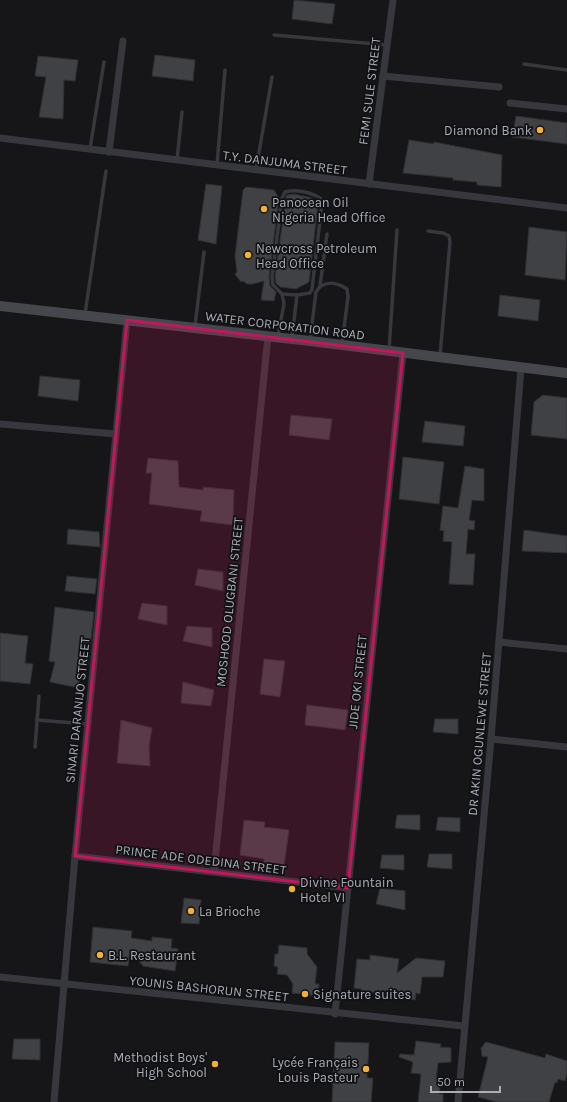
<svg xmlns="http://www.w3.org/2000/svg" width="567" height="1102" viewBox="0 0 567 1102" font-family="Karla,sans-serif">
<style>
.building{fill:#404145;stroke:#303034}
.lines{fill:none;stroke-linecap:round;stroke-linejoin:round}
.lane{stroke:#37383d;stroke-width:3.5}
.street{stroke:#37383d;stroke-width:7}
.secondary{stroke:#45474d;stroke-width:10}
.marked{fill:#c2185b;fill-opacity:0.2;stroke:#c2185b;stroke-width:3;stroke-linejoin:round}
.poi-dot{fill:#f2b134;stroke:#111113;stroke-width:1.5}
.labels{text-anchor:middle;stroke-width:3.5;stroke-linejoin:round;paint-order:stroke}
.street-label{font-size:13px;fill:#a8adb8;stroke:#111113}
.poi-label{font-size:13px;fill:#a8adb8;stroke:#111113;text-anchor:start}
</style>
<rect width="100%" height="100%" fill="#161618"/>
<g class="building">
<polygon points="294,0 335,4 332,24 292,19"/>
<polygon points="155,55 195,60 193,81 152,76"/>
<polygon points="38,56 78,60 75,81 64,80 63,119 39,117 46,77 35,76"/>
<polygon points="516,116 567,123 567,144 512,137"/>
<polygon points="409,140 434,144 434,142 502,155 501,187 477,185 477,182 453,180 453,178 403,173"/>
<polygon points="206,184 222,186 216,244 198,240"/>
<polygon points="246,187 274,190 279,198 269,277 270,286 276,292 274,301 261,300 264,281 253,284 247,284 243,281 241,282 235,274 237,272 235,256 243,190"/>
<polygon points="294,194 312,198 318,204 309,282 296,289 280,287 276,283 275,277 286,197 287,195"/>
<polygon points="529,227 567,232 565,280 525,275"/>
<polygon points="500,295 540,300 538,321 498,316"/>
<polygon points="40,376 80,380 78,401 38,396"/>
<polygon points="543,395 567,398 567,439 531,435 534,402"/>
<polygon points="291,415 332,419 329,440 289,435"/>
<polygon points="425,421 465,426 463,446 422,442"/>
<polygon points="403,457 444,462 439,504 399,499"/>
<polygon points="148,458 178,461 179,487 203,490 203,487 234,490 233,525 200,521 202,511 149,504 152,473 146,473"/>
<polygon points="465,466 484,469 484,501 472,500 469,520 475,521 474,530 468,529 466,554 475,554 473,585 449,584 452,542 443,541 444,531 440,530 443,506 458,508"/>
<polygon points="68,529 99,532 100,547 67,544"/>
<polygon points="524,530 567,536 567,553 522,551"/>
<polygon points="198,569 223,572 223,591 195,585"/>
<polygon points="67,576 97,579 95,594 65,591"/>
<polygon points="142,603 167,606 167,625 138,619"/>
<polygon points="55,607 94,612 88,666 79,665 79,688 50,682 55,662 49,661"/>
<polygon points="187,626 212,628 212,647 183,641"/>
<polygon points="0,633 28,636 25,663 33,664 30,684 0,681"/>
<polygon points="264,659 285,661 280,697 260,694"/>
<polygon points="183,682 214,690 211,706 181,703"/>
<polygon points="307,705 348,710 345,730 305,725"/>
<polygon points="435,719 458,719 458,734 433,732"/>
<polygon points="121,720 152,728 149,746 150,766 117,763"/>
<polygon points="397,815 420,815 420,830 395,828"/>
<polygon points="438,817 460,818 460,832 436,830"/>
<polygon points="244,820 265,822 264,827 289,830 284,866 264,863 264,859 240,855"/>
<polygon points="429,854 452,854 452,869 427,867"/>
<polygon points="382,855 404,855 404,870 380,868"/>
<polygon points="380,888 405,891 405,910 376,904"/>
<polygon points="184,898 201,900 199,924 181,923"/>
<polygon points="93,927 132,931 131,938 152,941 152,937 172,939 171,948 178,949 175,971 143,966 130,950 128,966 90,962"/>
<polygon points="279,945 307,948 307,954 317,967 315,984 319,984 318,996 292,993 293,984 287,975 277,974 278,967 274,966 275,954 278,954"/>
<polygon points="370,955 399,959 397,973 416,958 445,961 443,977 422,977 420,994 416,993 415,1000 402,998 402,993 385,991 385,993 371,992 361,993 361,989 354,988 357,959 370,960"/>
<polygon points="14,1039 40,1039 40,1060 12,1059"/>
<polygon points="416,1041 441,1044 440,1047 451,1048 451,1062 438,1063 436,1080 441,1080 439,1094 443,1094 443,1102 418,1102 421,1074 411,1073 413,1062 399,1057 400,1054 414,1055"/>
<polygon points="335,1042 369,1043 367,1078 373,1078 371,1102 332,1102"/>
<polygon points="486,1042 545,1058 546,1054 567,1061 567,1074 565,1081 558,1079 557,1083 555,1082 549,1102 497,1102 478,1097 488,1057 482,1056 481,1048"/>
</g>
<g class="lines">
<g class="lane">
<polyline points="274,35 387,45"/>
<polyline points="524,64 567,70"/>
<polyline points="90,149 104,62"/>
<polyline points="177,160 182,112"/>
<polyline points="217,165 225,70"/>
<polyline points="256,170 272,77"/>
<polyline points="428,231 443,233 449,236 450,242 440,356"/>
<polyline points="320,286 327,234"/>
<polyline points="282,294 297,295"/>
<polyline points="85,314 106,171"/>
<polyline points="195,326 204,252"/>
<path d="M278,336L284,304L282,294L273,285L272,277L282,198L285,192C296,189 312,192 321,199L322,203L312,289L310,293L297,295L292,338"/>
<path d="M310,340L316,292C323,280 336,282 347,289L348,297L342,344"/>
<polyline points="389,350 397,230"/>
<polyline points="37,720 88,724"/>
<polyline points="35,747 39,696"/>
</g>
<g class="street">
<polyline points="383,76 499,87"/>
<polyline points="510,103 567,109"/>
<polyline points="0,138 567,208"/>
<polyline points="109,152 123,41"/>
<polyline points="369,184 393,0"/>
<polyline points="0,424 116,434"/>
<polyline points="499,642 567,649"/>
<polyline points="491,739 567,747"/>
<polyline points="75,856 348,888"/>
<polyline points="214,871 268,336"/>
<polyline points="0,977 464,1026"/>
<polyline points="335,1014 403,353"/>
<polyline points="54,1102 75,856 127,320"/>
<polyline points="458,1102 491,739 521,368"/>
</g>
<polyline class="secondary" points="0,306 310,341 567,373"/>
</g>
<path class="marked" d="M127,320L403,353L348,888L75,856Z"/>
<g class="poi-dot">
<circle cx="540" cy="130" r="4"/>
<circle cx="264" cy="209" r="4"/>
<circle cx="248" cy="255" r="4"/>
<circle cx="292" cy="889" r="4"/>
<circle cx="191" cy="911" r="4"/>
<circle cx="100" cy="955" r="4"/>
<circle cx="305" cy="994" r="4"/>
<circle cx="215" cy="1064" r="4"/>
<circle cx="366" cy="1069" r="4"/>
</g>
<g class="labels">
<g class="street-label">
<text transform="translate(369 91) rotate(-83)" y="5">FEMI SULE STREET</text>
<text transform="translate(285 162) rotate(7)" y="5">T.Y. DANJUMA STREET</text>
<text transform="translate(285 325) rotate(7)" y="5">WATER CORPORATION ROAD</text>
<text transform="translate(229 602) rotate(-84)" y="5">MOSHOOD OLUGBANI STREET</text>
<text transform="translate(357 682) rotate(-84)" y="5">JIDE OKI STREET</text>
<text transform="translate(77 710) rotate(-84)" y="5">SINARI DARANIJO STREET</text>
<text transform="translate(479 734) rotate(-85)" y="5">DR AKIN OGUNLEWE STREET</text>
<text transform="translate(201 859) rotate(7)" y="5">PRINCE ADE ODEDINA STREET</text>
<text transform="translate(209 988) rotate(6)" y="5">YOUNIS BASHORUN STREET</text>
</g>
<g class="poi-label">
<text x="532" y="135" text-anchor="end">Diamond Bank</text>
<text x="272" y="207">Panocean Oil<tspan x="272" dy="15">Nigeria Head Office</tspan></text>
<text x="256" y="253">Newcross Petroleum<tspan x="256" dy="15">Head Office</tspan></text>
<text x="300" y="887">Divine Fountain<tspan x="300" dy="15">Hotel VI</tspan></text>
<text x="199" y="916">La Brioche</text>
<text x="108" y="960">B.L. Restaurant</text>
<text x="313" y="999">Signature suites</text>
<text x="207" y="1062" text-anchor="end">Methodist Boys'<tspan x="207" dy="15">High School</tspan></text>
<text x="358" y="1067" text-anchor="end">Lycée Français<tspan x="358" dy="15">Louis Pasteur</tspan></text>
</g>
</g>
<path d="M431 1086v6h69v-6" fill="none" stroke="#a8adb8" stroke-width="2"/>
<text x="437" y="1086" font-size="12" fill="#a8adb8" stroke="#111113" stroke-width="3" paint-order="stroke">50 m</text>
</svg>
